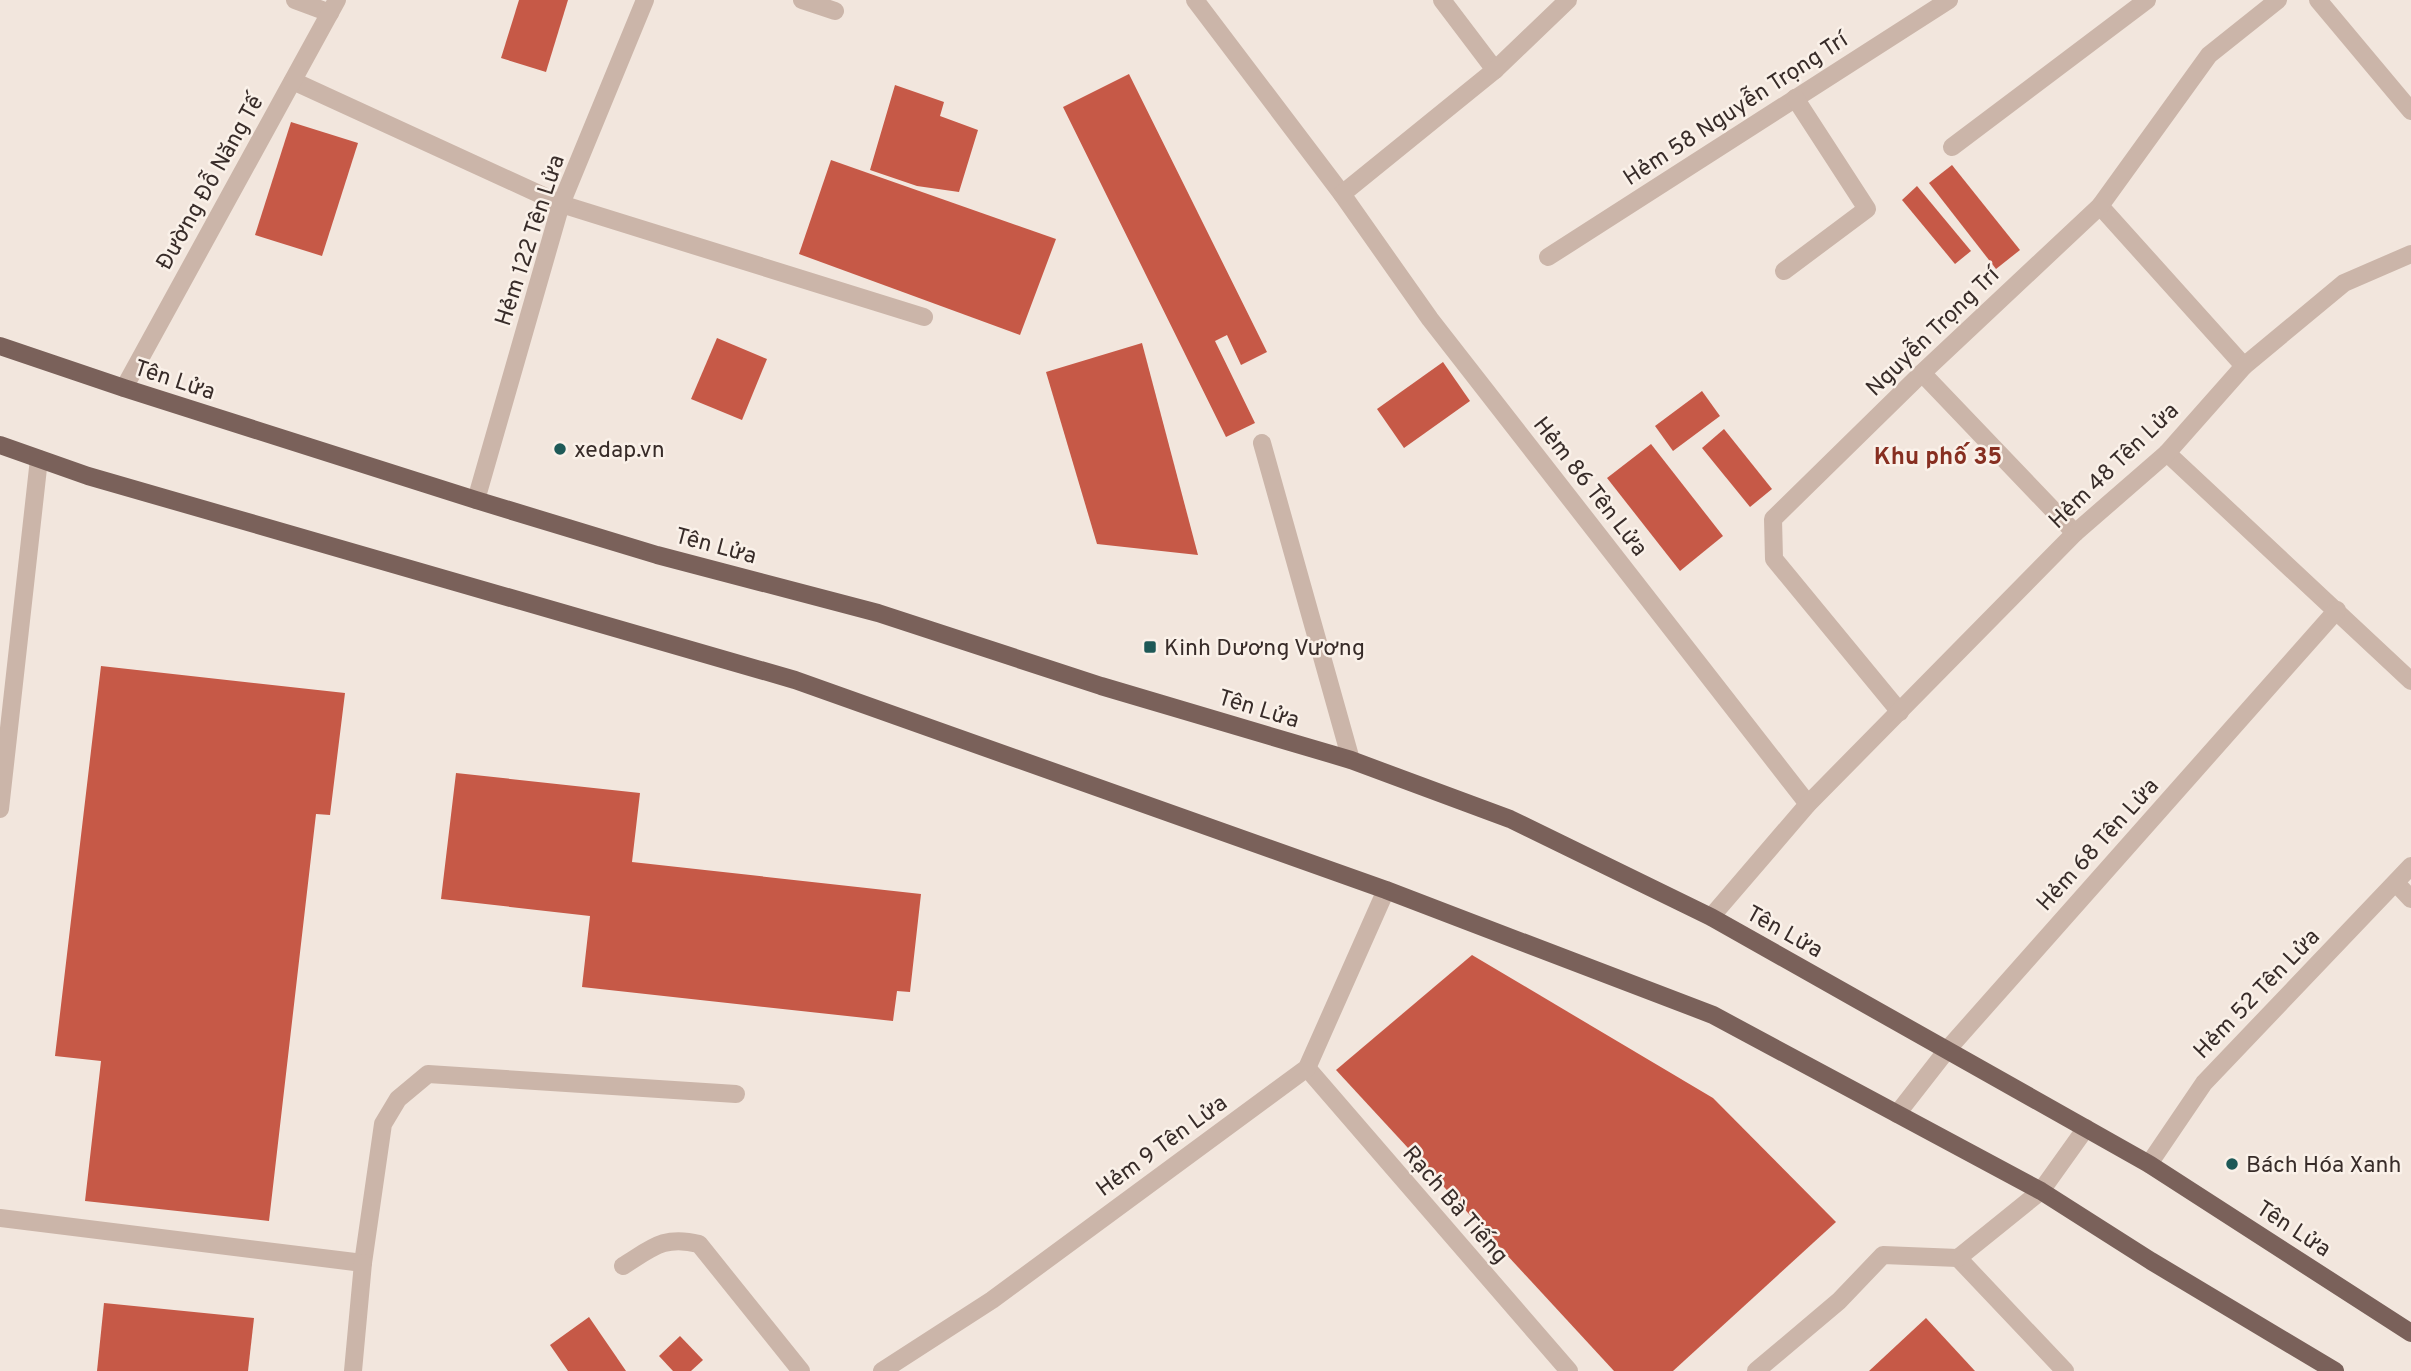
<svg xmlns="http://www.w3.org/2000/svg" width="2411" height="1371" viewBox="0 0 2411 1371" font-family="Overpass,sans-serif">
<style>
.building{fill:#c65947}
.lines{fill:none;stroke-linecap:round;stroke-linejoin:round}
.minor{stroke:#cbb5a9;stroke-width:18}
.major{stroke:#7a615a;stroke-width:18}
.poi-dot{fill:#1e5957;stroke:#faf1e9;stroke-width:2.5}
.labels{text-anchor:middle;stroke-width:5;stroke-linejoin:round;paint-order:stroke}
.street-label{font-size:23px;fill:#382c29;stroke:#faf1e9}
.poi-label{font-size:23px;fill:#382c29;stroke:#faf1e9;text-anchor:start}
.neighbourhood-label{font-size:24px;font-weight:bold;fill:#872f21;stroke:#faf1e9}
</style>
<rect width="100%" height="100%" fill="#f2e6dd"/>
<g class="building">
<polygon points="519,0 568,0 546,72 501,58"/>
<polygon points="1129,74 1267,352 1241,365 1227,335 1215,341 1255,423 1226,437 1063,107"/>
<polygon points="895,85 944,102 940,116 978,130 959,192 917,186 870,170"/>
<polygon points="291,122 358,143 322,256 255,235"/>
<polygon points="831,160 1056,239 1020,335 799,254"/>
<polygon points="1952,165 2020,250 1996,269 1929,183"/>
<polygon points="1917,186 1971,251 1955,264 1902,200"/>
<polygon points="717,338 767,359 742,420 691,399"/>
<polygon points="1142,343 1198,555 1097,544 1046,372"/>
<polygon points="1443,362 1470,401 1404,448 1377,409"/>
<polygon points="1702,391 1720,416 1673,451 1655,426"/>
<polygon points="1724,429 1772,489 1750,507 1702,448"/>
<polygon points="1651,444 1723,536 1680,571 1607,478"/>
<polygon points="101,666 345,693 330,815 316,814 269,1221 85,1201 101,1061 55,1056"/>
<polygon points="456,773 640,793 632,862 921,894 910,992 897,991 893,1021 582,987 590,916 441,899"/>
<polygon points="1472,955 1713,1098 1836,1222 1673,1371 1614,1371 1336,1070"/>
<polygon points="104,1303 254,1318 248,1371 97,1371"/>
<polygon points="589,1317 626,1371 568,1371 550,1345"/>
<polygon points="1926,1318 1975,1371 1869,1371"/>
<polygon points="680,1336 703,1360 691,1371 673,1371 659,1356"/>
</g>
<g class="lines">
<g class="minor">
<polyline points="295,0 330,13"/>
<polyline points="802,0 835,11"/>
<polyline points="1195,0 1342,194 1430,319 1808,804"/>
<polyline points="1442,0 1495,70"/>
<polyline points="2318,0 2411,111"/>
<polyline points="293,81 561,204 924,317"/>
<polyline points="1952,147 2147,0"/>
<polyline points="1342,194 1495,70 1568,0"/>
<polyline points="2100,206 2244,366"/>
<polyline points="1548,257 1949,0"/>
<polyline points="1784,271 1867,209 1795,98"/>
<polyline points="1922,373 2075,533"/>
<polyline points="124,388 337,0"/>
<polyline points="1262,443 1351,760"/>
<polyline points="2167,453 2411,681"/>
<polyline points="476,500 561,204 645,0"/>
<polyline points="1900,712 1774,559 1773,519 1922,373 2100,206 2209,55 2278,0"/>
<polyline points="0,809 39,459"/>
<polyline points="2396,883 2411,899"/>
<polyline points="1711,917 1808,804 2075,533 2167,453 2244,366 2344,283 2411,254"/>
<polyline points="1307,1068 1569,1371"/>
<polyline points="1897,1114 1947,1050 2337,610"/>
<polyline points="2149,1164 2204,1083 2411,866"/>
<polyline points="0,1218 363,1263 383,1124 398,1099 428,1074 736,1094"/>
<polyline points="1958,1258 2065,1371"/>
<path d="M623,1266C652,1248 664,1235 699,1244L801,1371"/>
<polyline points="353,1371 363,1263"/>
<polyline points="882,1371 992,1300 1307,1068 1386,890"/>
<polyline points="1756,1371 1839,1301 1883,1255 1958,1258 2041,1191 2086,1128"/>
</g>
<g class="major">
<polyline points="0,346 124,388 476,500 657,555 878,613 1101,686 1351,760 1510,819 1711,917 2149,1164 2411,1333"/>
<polyline points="0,445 88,476 795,680 1386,890 1713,1015 2041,1191 2151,1261 2335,1371"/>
</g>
</g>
<g class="poi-dot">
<circle cx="560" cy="449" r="7"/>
<rect x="1143" y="640" width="14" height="14" rx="3.5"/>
<circle cx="2232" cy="1164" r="7"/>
</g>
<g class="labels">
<g class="street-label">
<text transform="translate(1735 108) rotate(-33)" y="8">Hẻm 58 Nguyễn Trọng Trí</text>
<text transform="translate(209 182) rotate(-61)" y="8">Đường Đỗ Năng Tế</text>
<text transform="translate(529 240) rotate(-72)" y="8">Hẻm 122 Tên Lửa</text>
<text transform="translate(1932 331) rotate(-44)" y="8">Nguyễn Trọng Trí</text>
<text transform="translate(175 379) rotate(18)" y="8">Tên Lửa</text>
<text transform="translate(2113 465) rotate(-44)" y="8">Hẻm 48 Tên Lửa</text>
<text transform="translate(1591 486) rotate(52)" y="8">Hẻm 86 Tên Lửa</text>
<text transform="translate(716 545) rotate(15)" y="8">Tên Lửa</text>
<text transform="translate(1259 708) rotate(17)" y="8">Tên Lửa</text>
<text transform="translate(2097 844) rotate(-48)" y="8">Hẻm 68 Tên Lửa</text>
<text transform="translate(1785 931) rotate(29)" y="8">Tên Lửa</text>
<text transform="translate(2256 993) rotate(-46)" y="8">Hẻm 52 Tên Lửa</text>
<text transform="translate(1161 1145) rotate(-36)" y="8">Hẻm 9 Tên Lửa</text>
<text transform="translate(1456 1204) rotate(49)" y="8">Rạch Bà Tiếng</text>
<text transform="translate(2294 1228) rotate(33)" y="8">Tên Lửa</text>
</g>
<g class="poi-label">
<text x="574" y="457">xedap.vn</text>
<text x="1164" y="655">Kinh Dương Vương</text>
<text x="2246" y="1172">Bách Hóa Xanh</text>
</g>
<g class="neighbourhood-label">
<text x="1938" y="464">Khu phố 35</text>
</g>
</g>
</svg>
